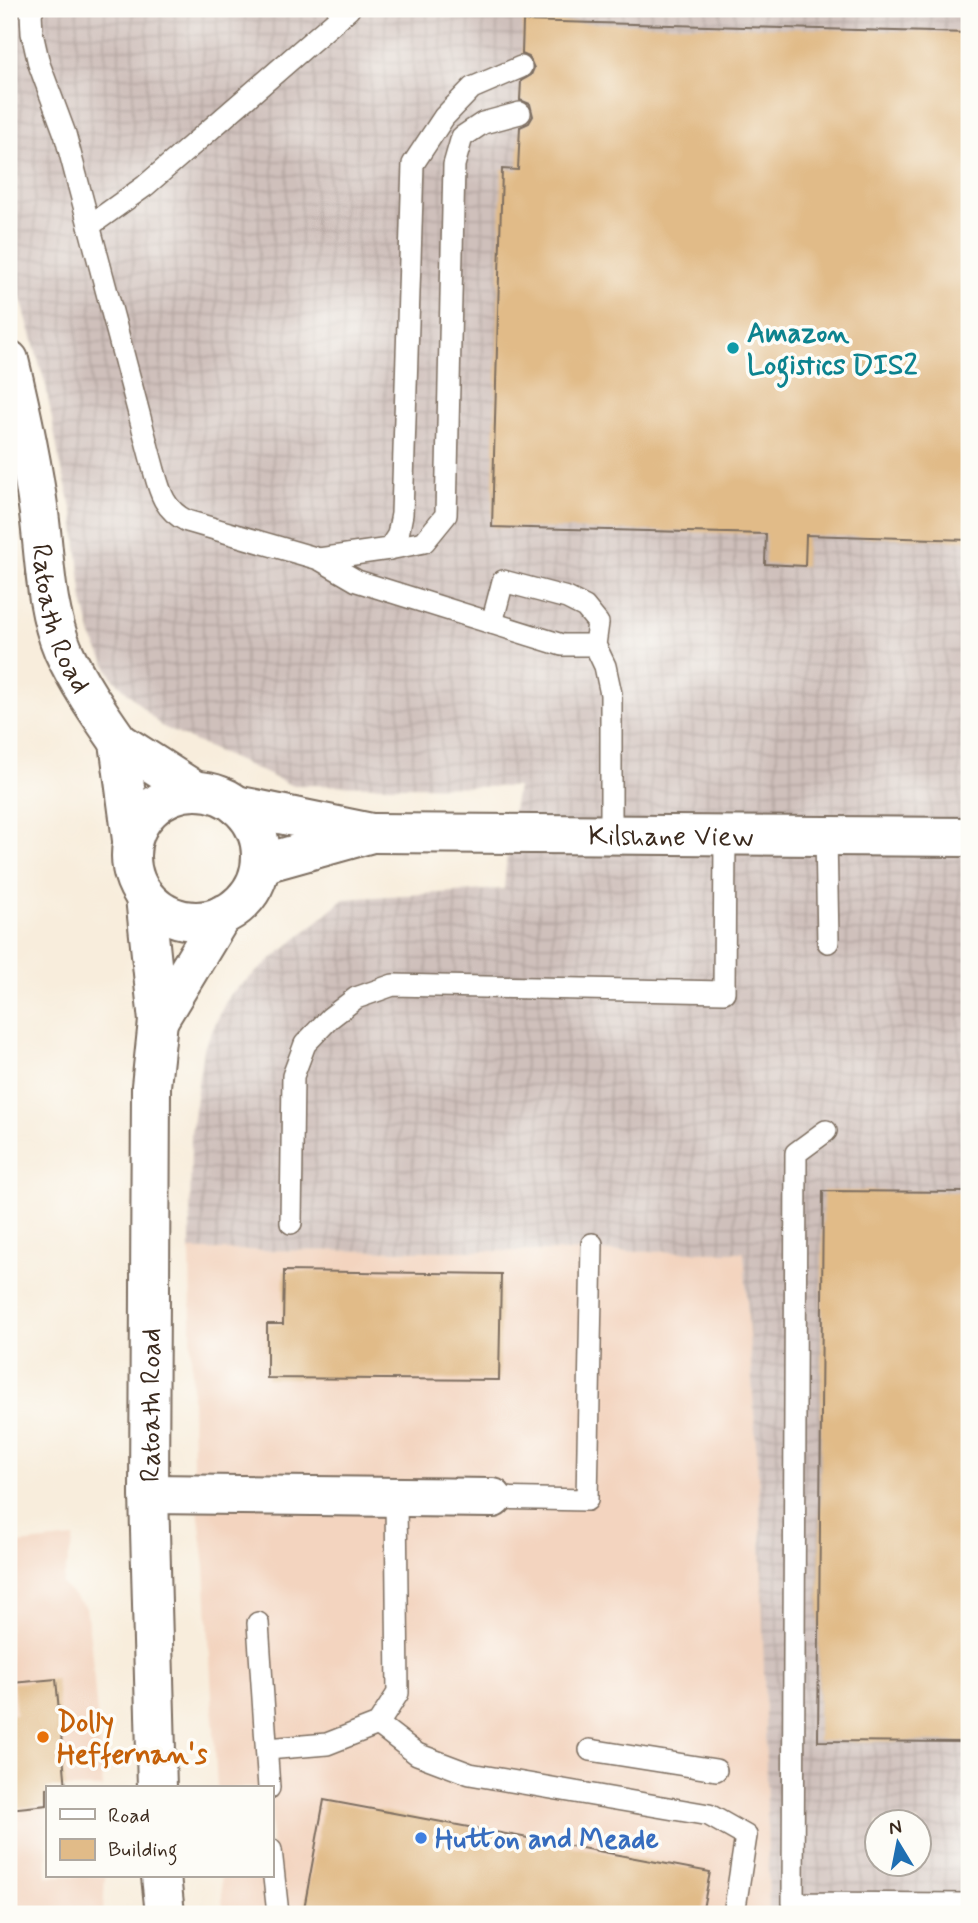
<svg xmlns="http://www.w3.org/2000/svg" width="978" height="1923" viewBox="0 0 978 1923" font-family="Mynerve,sans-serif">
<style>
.built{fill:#f3d4bf}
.industrial{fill:url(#industrial-grid);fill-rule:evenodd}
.building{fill:#e1bb88}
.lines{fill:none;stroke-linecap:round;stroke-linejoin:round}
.service-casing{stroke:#7d6e60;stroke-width:24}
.minor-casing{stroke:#7d6e60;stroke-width:42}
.service{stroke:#fff;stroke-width:21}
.minor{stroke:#fff;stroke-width:38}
.culture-dot{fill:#0f9aa8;stroke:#fdfcf7;stroke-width:2.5}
.food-dot{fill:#e8710a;stroke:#fdfcf7;stroke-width:2.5}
.shop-dot{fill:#3f7fe0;stroke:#fdfcf7;stroke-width:2.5}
.labels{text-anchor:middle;stroke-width:7;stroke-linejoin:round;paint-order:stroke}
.culture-label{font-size:28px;font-weight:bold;fill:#0d838f;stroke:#fdfcf7;text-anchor:start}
.street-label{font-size:28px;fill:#3b2a1e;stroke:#fdfcf7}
.food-label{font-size:28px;font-weight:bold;fill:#c56008;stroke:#fdfcf7;text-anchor:start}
.shop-label{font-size:28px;font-weight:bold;fill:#366cbe;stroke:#fdfcf7;text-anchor:start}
</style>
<defs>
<pattern id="industrial-grid" width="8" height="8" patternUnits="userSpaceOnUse" patternTransform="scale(1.75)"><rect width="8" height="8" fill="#cfc0bb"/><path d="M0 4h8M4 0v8" fill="none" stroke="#b3a5a0"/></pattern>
</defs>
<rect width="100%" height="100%" fill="#fdfcf7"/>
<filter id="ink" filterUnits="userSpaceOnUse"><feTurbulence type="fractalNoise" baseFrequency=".0143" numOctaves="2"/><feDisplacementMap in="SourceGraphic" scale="14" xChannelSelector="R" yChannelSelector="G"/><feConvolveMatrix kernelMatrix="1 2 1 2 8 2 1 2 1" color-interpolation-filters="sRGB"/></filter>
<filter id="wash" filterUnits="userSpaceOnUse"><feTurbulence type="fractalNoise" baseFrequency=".00686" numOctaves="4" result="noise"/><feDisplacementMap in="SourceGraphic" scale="28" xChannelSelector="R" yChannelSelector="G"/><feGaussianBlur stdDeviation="1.57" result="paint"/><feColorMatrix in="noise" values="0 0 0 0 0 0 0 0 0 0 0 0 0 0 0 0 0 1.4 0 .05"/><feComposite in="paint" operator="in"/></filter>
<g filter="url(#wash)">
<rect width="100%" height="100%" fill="#f8eddc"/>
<g class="built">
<polygon points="190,1250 744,1252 761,1524 769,1914 223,1914 221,1876 271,1876 271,1788 217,1788 205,1566 193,1468"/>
<polygon points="74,1538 62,1584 86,1608 91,1645 103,1788 47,1788 47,1876 105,1876 103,1914 9,1914 9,1545"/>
</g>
<path class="industrial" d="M9,9H969V1914H769L761,1524L744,1252L190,1250L191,1132L203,1050L229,995L344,899L504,889L509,834L517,787L291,785L161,726L113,678L93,640L83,601L74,516L59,458L46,386L9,258ZM876,1822H918V1864H876Z"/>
<g id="blocks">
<g class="building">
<polygon points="523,21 969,33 969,540 806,535 805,566 765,564 766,534 492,527 502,169 518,170 520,127 529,123 533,116 530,104 520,100 521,81 531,75 534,68 529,57 522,54"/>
<polygon points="823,1191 969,1192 969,1742 818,1741"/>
<polygon points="284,1271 501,1274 499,1380 267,1378 267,1324 283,1324"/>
<polygon points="56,1679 66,1788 47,1788 47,1805 9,1809 9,1714 16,1714 13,1683"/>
<polygon points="324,1800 710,1872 702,1914 303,1914"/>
</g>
</g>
</g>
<g filter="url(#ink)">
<use href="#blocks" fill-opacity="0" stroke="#7d6e60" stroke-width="2"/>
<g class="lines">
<defs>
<g id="service">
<path d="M33,9L31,12L32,33L39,64L65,134L152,463C159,488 162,509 187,521L319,559L357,581L562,645H595"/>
<polyline points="89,226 145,186 349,9"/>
<polyline points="389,549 424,542 446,515 454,165 462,137 483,123 520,113"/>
<polyline points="319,559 389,549 398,535 402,514 413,164 444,117 472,88 521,67"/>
<polyline points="492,623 503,581 567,598 585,607 598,623 595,645 605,666 611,694 611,835"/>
<polyline points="826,836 828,942"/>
<polyline points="826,1131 796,1153 793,1903 969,1904"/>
<polyline points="291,1223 293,1076 305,1044 330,1018 356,998 393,985 724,992 725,835"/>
<polyline points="493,1498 587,1500 592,1244"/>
<polyline points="258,1623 269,1788"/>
<polyline points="378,1724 417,1754 470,1774 709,1815 746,1836 734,1914"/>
<polyline points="267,1749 327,1744 378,1724 398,1693 396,1497"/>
<polyline points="590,1750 716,1770"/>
<polyline points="271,1850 278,1914"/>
</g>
<g id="minor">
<path id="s1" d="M9,360C21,410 32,461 39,513C45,559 45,607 63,650C78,683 98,712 119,742"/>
<circle cx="196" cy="856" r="65"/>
<polyline points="236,805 372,833 261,864"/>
<path id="s2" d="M372,833L969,837"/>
<polyline points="132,840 119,742 194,790"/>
<polyline points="145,897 158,1021 222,915"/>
<polyline points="149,1494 493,1498"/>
<path id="s3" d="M157,1788L149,1494L151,1086L158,1021"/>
<polyline points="161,1876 165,1914"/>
</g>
</defs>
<use href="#service" class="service-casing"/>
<use href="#minor" class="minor-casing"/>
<use href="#service" class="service"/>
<use href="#minor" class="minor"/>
</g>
</g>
<circle class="culture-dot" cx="733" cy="348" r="7"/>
<circle class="food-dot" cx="43" cy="1737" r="7"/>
<circle class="shop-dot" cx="421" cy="1838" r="7"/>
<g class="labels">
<g class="culture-label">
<text x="747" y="342">Amazon<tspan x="747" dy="32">Logistics DIS2</tspan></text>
</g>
<g class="street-label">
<text dy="10" stroke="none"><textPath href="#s1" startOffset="264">Ratoath Road</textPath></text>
<text dy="10" stroke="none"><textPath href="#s2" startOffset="299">Kilshane View</textPath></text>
<text dy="10" stroke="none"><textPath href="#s3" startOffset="383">Ratoath Road</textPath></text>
</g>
<g class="food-label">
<text x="57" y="1731">Dolly<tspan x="57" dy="32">Heffernan's</tspan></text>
</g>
<g class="shop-label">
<text x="435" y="1848">Hutton and Meade</text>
</g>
</g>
<rect width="978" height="1923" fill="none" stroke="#fdfcf7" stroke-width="35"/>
<rect x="46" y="1786" width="228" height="91" fill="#fdfcf7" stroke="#afa8a0" stroke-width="2"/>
<rect x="60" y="1809" width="35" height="10" fill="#ffffff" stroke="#afa8a0" stroke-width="2"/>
<text x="108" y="1822" font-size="21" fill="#3b2a1e">Road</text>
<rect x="60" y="1839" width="35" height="21" fill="#e1bb88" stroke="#afa8a0" stroke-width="2"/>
<text x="108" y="1856" font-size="21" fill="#3b2a1e">Building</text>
<g transform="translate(898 1843) rotate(350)"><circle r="33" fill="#fdfcf7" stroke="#afa8a0" stroke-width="2"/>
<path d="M0-5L12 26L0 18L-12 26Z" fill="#1f6fb2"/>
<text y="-10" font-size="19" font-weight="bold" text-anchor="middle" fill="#3b2a1e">N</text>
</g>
</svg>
